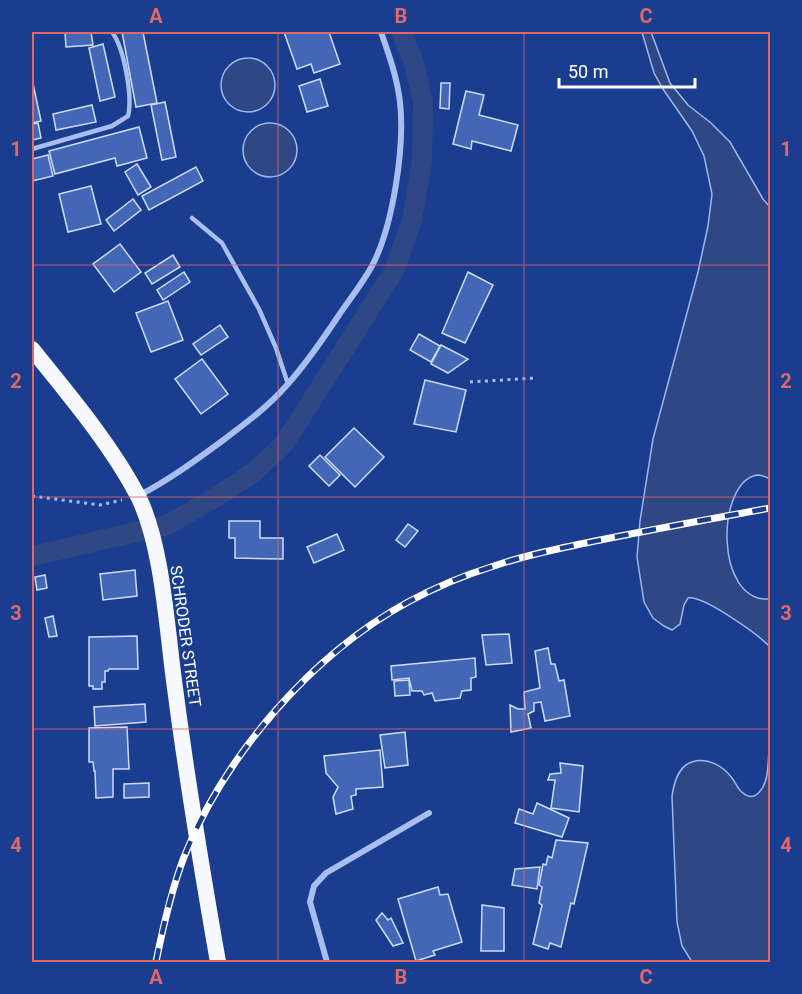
<svg xmlns="http://www.w3.org/2000/svg" width="802" height="994" viewBox="0 0 802 994" font-family="Roboto,sans-serif">
<style>
.water{fill:#2f4885;stroke:#9bb7f0;stroke-width:1.5}
.lines{fill:none;stroke-linecap:round;stroke-linejoin:round}
.canal{stroke:#2f4885;stroke-width:20}
.building{fill:#4366b7;stroke:#cedcfa;stroke-width:1.5}
.path{stroke:#a8beee;stroke-width:3;stroke-dasharray:3 4.5;stroke-linecap:butt}
.service{stroke:#a8beee;stroke-width:4.5}
.minor{stroke:#a8beee;stroke-width:6}
.trunk{stroke:#f7f9ff;stroke-width:16}
.rail-casing{stroke:#fff;stroke-width:7}
.rail{stroke:#1a3d8f;stroke-width:4.5;stroke-dasharray:14;stroke-linecap:butt}
.grid{fill:none;stroke:#e26868;stroke-width:1.5;stroke-opacity:0.55}
.labels{text-anchor:middle;stroke-width:4.5;stroke-linejoin:round;paint-order:stroke}
.street-label{font-size:16px;fill:#fff;stroke:#1a3d8f}
.neatline{fill:none;stroke:#e26868;stroke-width:2}
.grid-label{font-size:20px;text-anchor:middle;font-weight:bold;fill:#e26868}
</style>
<rect width="100%" height="100%" fill="#1a3d8f"/>
<g class="water">
<path d="M642,32H651L670,83L688,105L711,123L730,142L763,199L770,207V479C766,477 762,475 757,475C716,482 714,603 770,599V647C759,635 703,595 688,598L684,605L680,624L672,630L664,626L653,618L644,602L637,557L640,521L653,439L698,272L708,226L712,194L704,156L692,131L663,89L654,73Z"/>
<circle cx="248" cy="85" r="27"/>
<circle cx="270" cy="150" r="27"/>
<path d="M770,729V962H692L682,946L677,922L672,796C674,783 678,766 692,762C708,757 723,766 732,778C736,783 738,790 743,793C756,804 765,786 767,775C769,760 769,744 770,729Z"/>
</g>
<g class="lines">
<polyline class="canal" points="32,556 167,525 213,499 254,472 284,444 394,271 412,220 422,161 423,101 413,60 401,32"/>
</g>
<g class="building">
<polygon points="65,32 91,32 93,45 66,47"/>
<polygon points="122,32 143,32 157,103 136,107"/>
<polygon points="284,32 331,32 329,32 340,64 314,73 311,64 297,69"/>
<polygon points="103,44 115,97 100,101 89,48"/>
<polygon points="32,79 41,121 32,123"/>
<polygon points="320,79 328,106 307,112 299,86"/>
<polygon points="441,83 450,83 449,109 440,108"/>
<polygon points="466,91 484,95 479,115 518,125 511,151 472,141 471,149 453,144"/>
<polygon points="165,102 176,157 162,160 151,105"/>
<polygon points="92,105 96,122 56,130 53,114"/>
<polygon points="38,123 41,138 32,140 32,124"/>
<polygon points="139,127 147,158 117,166 115,158 55,174 49,151"/>
<polygon points="48,155 53,176 32,181 32,159"/>
<polygon points="137,164 151,187 138,195 125,172"/>
<polygon points="196,167 203,181 149,210 142,196"/>
<polygon points="91,186 101,224 68,232 59,194"/>
<polygon points="133,199 141,210 114,231 106,220"/>
<polygon points="120,244 141,272 114,292 93,264"/>
<polygon points="173,255 180,267 152,284 145,273"/>
<polygon points="184,272 190,282 163,300 157,290"/>
<polygon points="468,272 493,285 465,343 442,333"/>
<polygon points="168,301 183,340 151,352 136,313"/>
<polygon points="220,325 228,337 201,355 193,344"/>
<polygon points="419,334 440,346 431,362 410,350"/>
<polygon points="441,345 468,359 448,373 431,364"/>
<polygon points="202,359 228,394 201,414 175,379"/>
<polygon points="425,380 466,390 456,432 414,424"/>
<polygon points="354,428 384,457 355,487 325,457"/>
<polygon points="320,455 340,475 329,486 309,466"/>
<polygon points="229,521 260,521 260,538 283,538 283,559 235,558 235,538 229,538"/>
<polygon points="408,524 418,531 405,547 396,540"/>
<polygon points="337,534 344,550 314,563 307,547"/>
<polygon points="135,570 137,596 103,600 100,574"/>
<polygon points="45,575 47,588 37,590 35,577"/>
<polygon points="53,616 57,636 49,637 45,618"/>
<polygon points="509,634 512,663 486,665 482,635"/>
<polygon points="137,636 138,669 109,669 108,671 105,671 105,682 102,682 102,689 93,689 93,686 89,686 89,637"/>
<polygon points="548,648 551,664 555,664 559,681 564,680 570,716 545,721 541,702 534,703 534,711 528,714 531,728 511,732 510,705 518,709 525,709 524,692 540,688 535,651"/>
<polygon points="475,658 476,677 471,678 471,690 462,691 460,698 435,701 432,693 424,695 422,691 412,691 409,678 392,680 391,666"/>
<polygon points="409,680 410,695 395,696 394,681"/>
<polygon points="145,704 146,722 95,726 94,707"/>
<polygon points="127,727 129,769 113,769 113,797 96,798 95,771 94,771 93,762 89,762 89,728"/>
<polygon points="405,732 408,765 385,768 380,735"/>
<polygon points="380,750 383,787 356,789 356,795 351,796 353,809 336,814 333,797 338,787 326,773 324,756"/>
<polygon points="560,763 583,766 579,812 551,808 555,780 548,780 550,774 561,773"/>
<polygon points="149,783 149,797 124,798 124,784"/>
<polygon points="537,803 569,818 562,837 515,823 519,809 533,814"/>
<polygon points="556,840 588,843 574,904 571,903 561,947 550,943 548,949 533,944 542,905 539,903 542,887 539,885 543,864 546,865 548,856 552,858"/>
<polygon points="540,867 537,889 512,885 515,869"/>
<polygon points="438,887 440,895 448,894 462,942 433,951 435,955 416,961 398,899"/>
<polygon points="482,905 504,908 504,951 481,951"/>
<polygon points="382,913 388,920 391,918 403,943 393,946 376,920"/>
</g>
<g class="lines">
<g class="path">
<polyline points="470,382 535,378"/>
<polyline points="32,496 100,505 122,500"/>
</g>
<g class="service">
<path d="M32,149L112,126L128,116C133,96 124,48 112,32"/>
<polyline points="192,218 222,243 259,309 276,348 288,384"/>
</g>
<g class="minor">
<path d="M138,496C167,481 192,463 218,444C242,426 267,408 287,385C306,364 323,339 339,315C350,299 362,284 372,266C393,226 405,147 400,102C397,77 389,55 381,32"/>
<polyline points="327,962 310,902 314,886 326,873 429,813"/>
</g>
<path class="trunk" d="M32,349C69,395 110,443 138,496C163,546 167,632 175,688C187,780 202,871 218,962"/>
<defs>
<path id="rail" d="M156,962C163,927 171,891 184,857C225,755 311,655 408,602C434,588 462,576 491,567C528,554 567,547 605,539C660,528 715,518 770,508"/>
</defs>
<use href="#rail" class="rail-casing"/>
<use href="#rail" class="rail"/>
</g>
<path class="grid" d="M278,32V962M524,32V962M32,265H770M32,497H770M32,729H770"/>
<g class="labels">
<g class="street-label">
<text transform="translate(186 636) rotate(82)" y="6">SCHRODER STREET</text>
</g>
</g>
<rect width="802" height="994" fill="none" stroke="#1a3d8f" stroke-width="66"/>
<path d="M559 78v9h136v-9" fill="none" stroke="#ffffff" stroke-width="3"/>
<text x="568" y="78" font-size="18" fill="#ffffff" stroke="#1a3d8f" stroke-width="4.5" paint-order="stroke">50 m</text>
<rect x="33" y="33" width="736" height="928" class="neatline"/>
<g class="grid-label">
<text x="156" y="23">A</text>
<text x="401" y="23">B</text>
<text x="646" y="23">C</text>
<text x="16" y="156">1</text>
<text x="786" y="156">1</text>
<text x="16" y="388">2</text>
<text x="786" y="388">2</text>
<text x="16" y="620">3</text>
<text x="786" y="620">3</text>
<text x="16" y="852">4</text>
<text x="786" y="852">4</text>
<text x="156" y="984">A</text>
<text x="401" y="984">B</text>
<text x="646" y="984">C</text>
</g>
</svg>
